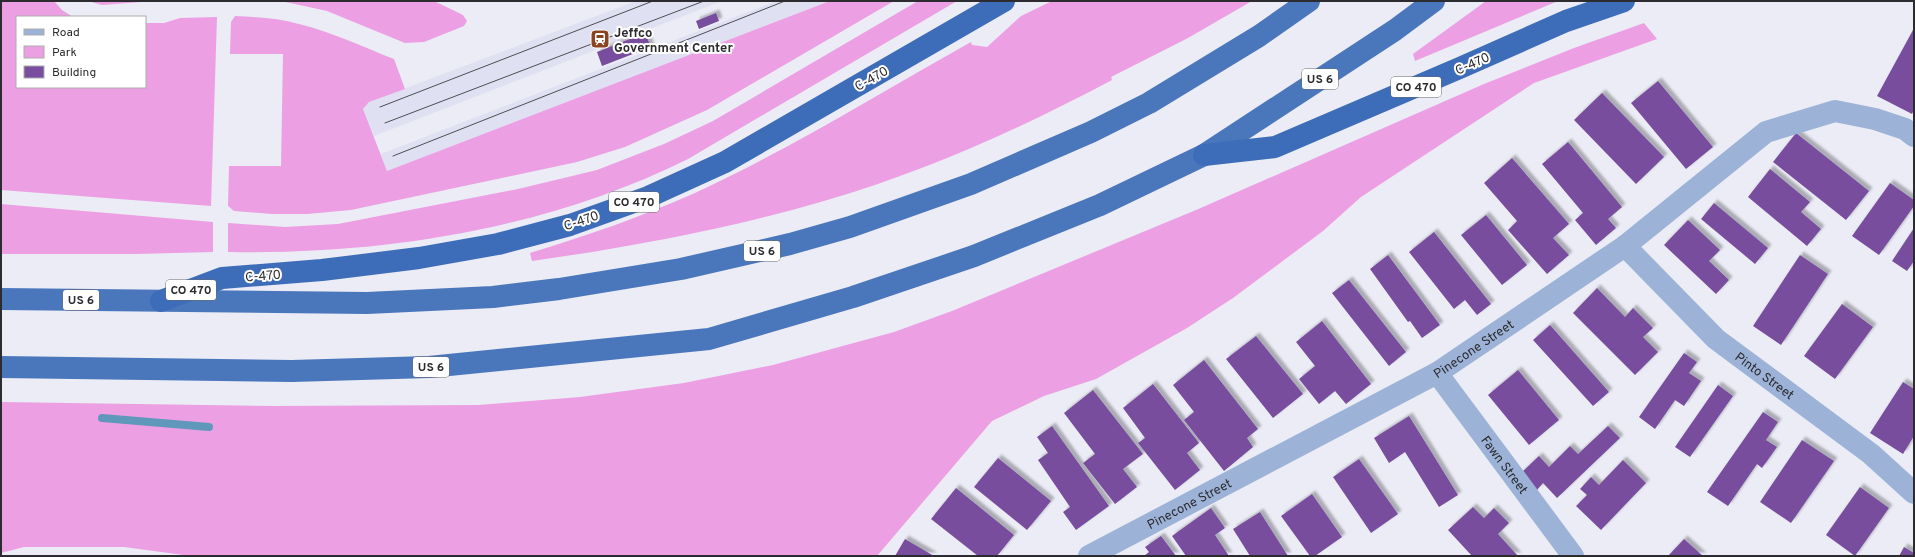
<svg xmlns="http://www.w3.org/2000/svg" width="1915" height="557" viewBox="0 0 1915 557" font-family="Overpass,sans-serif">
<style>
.built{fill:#dfe0f1}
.green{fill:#ec9fe2}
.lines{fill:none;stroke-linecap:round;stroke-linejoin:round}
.stream{stroke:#5f98ba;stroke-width:8}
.building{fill:#794e9e;filter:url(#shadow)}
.minor{stroke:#9cb3d7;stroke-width:22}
.trunk{stroke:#4a76bc;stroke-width:22}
.motorway{stroke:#3d6db8;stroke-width:22}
.tram{stroke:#4e4f54;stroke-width:1}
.labels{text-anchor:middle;stroke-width:4;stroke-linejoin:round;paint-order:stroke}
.shield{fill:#fff;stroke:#6b6b6e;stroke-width:1}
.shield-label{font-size:12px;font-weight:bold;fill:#2c2c30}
.poi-label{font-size:13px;font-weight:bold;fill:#2c2c30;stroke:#fff;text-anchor:start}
.street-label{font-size:13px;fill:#2c2c30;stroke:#fff}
</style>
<defs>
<filter id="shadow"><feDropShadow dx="3.5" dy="-3.5" stdDeviation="1" flood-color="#0004"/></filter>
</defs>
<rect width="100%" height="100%" fill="#ebecf5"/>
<g class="built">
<polygon points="636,1 722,1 374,136 363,109 369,102"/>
<polygon points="776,1 830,1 387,171 381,154"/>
</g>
<g class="green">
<polygon points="1,1 54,1 62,10 73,17 17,17 17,87 145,87 145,23 164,23 180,18 217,17 211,206 1,190"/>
<polygon points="88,1 154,1 102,5"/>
<polygon points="281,1 434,1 463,15 467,21 464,26 424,42 405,43 327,11"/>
<path d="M830,1H894L707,110L625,147L577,162L351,210L307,214H272L234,211L228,206L229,166H281L283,54H230L231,22L235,16C256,17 278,18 299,24C332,32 363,47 394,59L405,89L369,102L363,109L387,171Z"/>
<path d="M918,1H957L688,159C547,229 384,255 228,252V223L285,227L338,224L518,189L597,170L664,144L713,121Z"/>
<path d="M1052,1H1252L1188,38L1111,77L1112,80C1020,129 924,172 824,201C728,229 630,247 532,261L530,253C586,236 641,217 695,193C790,149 880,93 971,42L972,45L987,47L1021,16Z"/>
<polygon points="1486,1 1558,1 1415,61 1413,54"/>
<polygon points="1644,23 1657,39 1534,83 1361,197 1323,231 1233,298 1187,328 1096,379 1044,396 992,421 877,556 191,556 124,547 24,547 1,553 1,402 273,406 478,405 580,397 684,383 773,365 894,332 952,311 1196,210 1484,84 1574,48"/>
<polygon points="1,204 213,222 213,252 136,254 1,254"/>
</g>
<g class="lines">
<polyline class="stream" points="102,418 209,427"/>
</g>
<g class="building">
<polygon points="716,13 719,21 699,29 696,21"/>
<polygon points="1913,30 1914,31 1914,110 1912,114 1877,96"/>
<polygon points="645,33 651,47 602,66 597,52"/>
<polygon points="1658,81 1713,147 1686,169 1631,103"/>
<polygon points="1602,93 1664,157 1636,184 1574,120"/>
<polygon points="1796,133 1869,191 1846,220 1773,162"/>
<polygon points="1568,142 1622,207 1608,219 1616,228 1596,245 1575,220 1583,213 1542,164"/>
<polygon points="1512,158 1569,224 1553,238 1569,255 1547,274 1508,230 1517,221 1484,183"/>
<polygon points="1770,169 1810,202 1801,212 1821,229 1807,246 1748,197"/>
<polygon points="1890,183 1914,200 1914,206 1879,255 1852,236"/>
<polygon points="1714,203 1768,248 1755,264 1701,219"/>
<polygon points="1486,215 1527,265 1502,285 1461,235"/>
<polygon points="1688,220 1720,250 1709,261 1729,280 1716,294 1664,245"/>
<polygon points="1914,228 1914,261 1907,271 1892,261"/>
<polygon points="1434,232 1491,304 1477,315 1465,300 1454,309 1409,252"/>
<polygon points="1388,255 1440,325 1422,338 1410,321 1408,322 1370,269"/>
<polygon points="1800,255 1828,274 1781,345 1753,326"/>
<polygon points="1349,280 1406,352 1389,366 1332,293"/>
<polygon points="1597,288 1625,317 1633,308 1653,328 1643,337 1658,352 1635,375 1573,313"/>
<polygon points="1842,304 1873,327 1835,379 1804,356"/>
<polygon points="1322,321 1371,384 1346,404 1335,391 1319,404 1299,379 1315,366 1296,342"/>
<polygon points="1550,325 1609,392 1593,406 1533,340"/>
<polygon points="1256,336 1303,394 1273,418 1226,359"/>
<polygon points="1684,353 1697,362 1689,373 1701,381 1684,406 1675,400 1655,429 1639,417"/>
<polygon points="1204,360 1258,429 1247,438 1253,447 1224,471 1184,420 1194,412 1173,385"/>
<polygon points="1518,370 1559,420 1529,445 1488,395"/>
<polygon points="1903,382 1914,389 1914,436 1903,454 1870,433"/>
<polygon points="1153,384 1199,443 1187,453 1200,470 1175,490 1138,443 1145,438 1123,408"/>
<polygon points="1718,385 1733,396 1690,457 1675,447"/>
<polygon points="1093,390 1143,454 1123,469 1137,487 1115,504 1083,463 1095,454 1064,413"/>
<polygon points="1763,412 1778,422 1766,440 1777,447 1762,468 1757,464 1728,506 1707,492"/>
<polygon points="1409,416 1458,495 1439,507 1405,452 1389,463 1374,438"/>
<polygon points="1052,426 1109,506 1076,530 1063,512 1070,507 1038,460 1048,453 1037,437"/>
<polygon points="1608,426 1620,438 1557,498 1543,483 1537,490 1521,473 1539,456 1549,467 1570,446 1578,454"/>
<polygon points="1802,440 1834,461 1791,523 1760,502"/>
<polygon points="998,458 1051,501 1027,530 974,487"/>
<polygon points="1359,459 1398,514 1371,533 1333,477"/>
<polygon points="1623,460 1646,483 1601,530 1576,506 1587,495 1580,489 1591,477 1599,485"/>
<polygon points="1860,487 1889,508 1855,556 1826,535"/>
<polygon points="956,488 1014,535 997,556 978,556 931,519"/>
<polygon points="1312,494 1342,537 1315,556 1310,556 1281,516"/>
<polygon points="1473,507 1484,518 1494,508 1509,523 1498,534 1518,556 1472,556 1448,530"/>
<polygon points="1211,508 1225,528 1215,535 1229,556 1186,556 1172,536"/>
<polygon points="1260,512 1288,556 1250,556 1233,529"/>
<polygon points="1161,536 1176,556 1144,556 1149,552 1145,547"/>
<polygon points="905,539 934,556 895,556"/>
<polygon points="1684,539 1703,556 1668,556"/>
<polygon points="1904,547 1914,553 1914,556 1899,556"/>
</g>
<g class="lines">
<g class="minor">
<path id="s1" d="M1625,246L1716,339L1871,454L1914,493"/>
<path id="s2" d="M1437,373L1573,556"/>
<path id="s3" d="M1089,556L1437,373L1625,246L1766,132L1835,111L1875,119L1905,129L1914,136"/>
</g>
<g class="trunk">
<polyline points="1,299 367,303 493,297 559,289 681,269 790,244 850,227 971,184 1091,132 1149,103 1259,36 1309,1"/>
<polyline points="1,367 292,371 429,367 709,339 853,297 974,256 1100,205 1204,155 1395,30 1434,1"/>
</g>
<g class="motorway">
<polyline points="1204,155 1275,147 1462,67 1566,21 1624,1"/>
<polyline points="161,301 222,278 322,270 419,258 498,244 570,225 648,197 725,162 1004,1"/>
</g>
<g class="tram">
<polyline points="380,107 653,1"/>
<polyline points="385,123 704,1"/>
<polyline points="393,156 785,1"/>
</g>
</g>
<defs>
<symbol id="station-square" viewBox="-11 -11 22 22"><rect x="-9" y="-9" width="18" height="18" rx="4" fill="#8b4422" stroke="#fff"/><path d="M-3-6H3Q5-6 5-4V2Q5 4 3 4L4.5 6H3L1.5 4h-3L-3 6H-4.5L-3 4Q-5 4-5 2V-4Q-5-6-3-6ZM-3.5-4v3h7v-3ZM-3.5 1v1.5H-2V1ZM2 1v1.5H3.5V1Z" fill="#fff"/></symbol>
</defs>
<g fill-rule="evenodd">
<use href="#station-square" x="589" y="28" width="22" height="22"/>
</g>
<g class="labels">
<g class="shield">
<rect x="1302" y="69" width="36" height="20" rx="3"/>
<rect x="1391" y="77" width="50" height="20" rx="3"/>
<rect x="609" y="192" width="50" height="20" rx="3"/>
<rect x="744" y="241" width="36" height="20" rx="3"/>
<rect x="166" y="280" width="50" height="20" rx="3"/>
<rect x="63" y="290" width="36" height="20" rx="3"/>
<rect x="413" y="357" width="36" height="20" rx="3"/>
</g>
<g class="shield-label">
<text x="1320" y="83">US 6</text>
<text x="1416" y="91">CO 470</text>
<text x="634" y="206">CO 470</text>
<text x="762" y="255">US 6</text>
<text x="191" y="294">CO 470</text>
<text x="81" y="304">US 6</text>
<text x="431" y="371">US 6</text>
</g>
<g class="poi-label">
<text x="614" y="37">Jeffco<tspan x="614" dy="15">Government Center</tspan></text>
</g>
<g class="street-label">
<text transform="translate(1472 63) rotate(-24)" y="5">C-470</text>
<text transform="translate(871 78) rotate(-30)" y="5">C-470</text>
<text transform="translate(581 220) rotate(-19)" y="5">C-470</text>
<text transform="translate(263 275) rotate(-5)" y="5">C-470</text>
<text dy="5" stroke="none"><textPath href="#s3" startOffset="437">Pinecone Street</textPath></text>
<text dy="5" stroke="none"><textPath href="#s1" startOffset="191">Pinto Street</textPath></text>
<text dy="5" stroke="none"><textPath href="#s2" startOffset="114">Fawn Street</textPath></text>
<text dy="5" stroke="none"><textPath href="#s3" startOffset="113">Pinecone Street</textPath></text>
</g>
</g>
<rect width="1915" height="557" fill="none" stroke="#2c2c30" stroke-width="4"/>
<rect x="16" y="16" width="130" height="72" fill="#ffffff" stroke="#ababac"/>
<rect x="24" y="29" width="20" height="6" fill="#9cb3d7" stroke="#ababac"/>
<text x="52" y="36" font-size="12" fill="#2c2c30">Road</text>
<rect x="24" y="46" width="20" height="12" fill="#ec9fe2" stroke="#ababac"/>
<text x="52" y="56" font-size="12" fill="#2c2c30">Park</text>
<rect x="24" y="66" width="20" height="12" fill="#794e9e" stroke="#ababac"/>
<text x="52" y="76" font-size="12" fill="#2c2c30">Building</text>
</svg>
